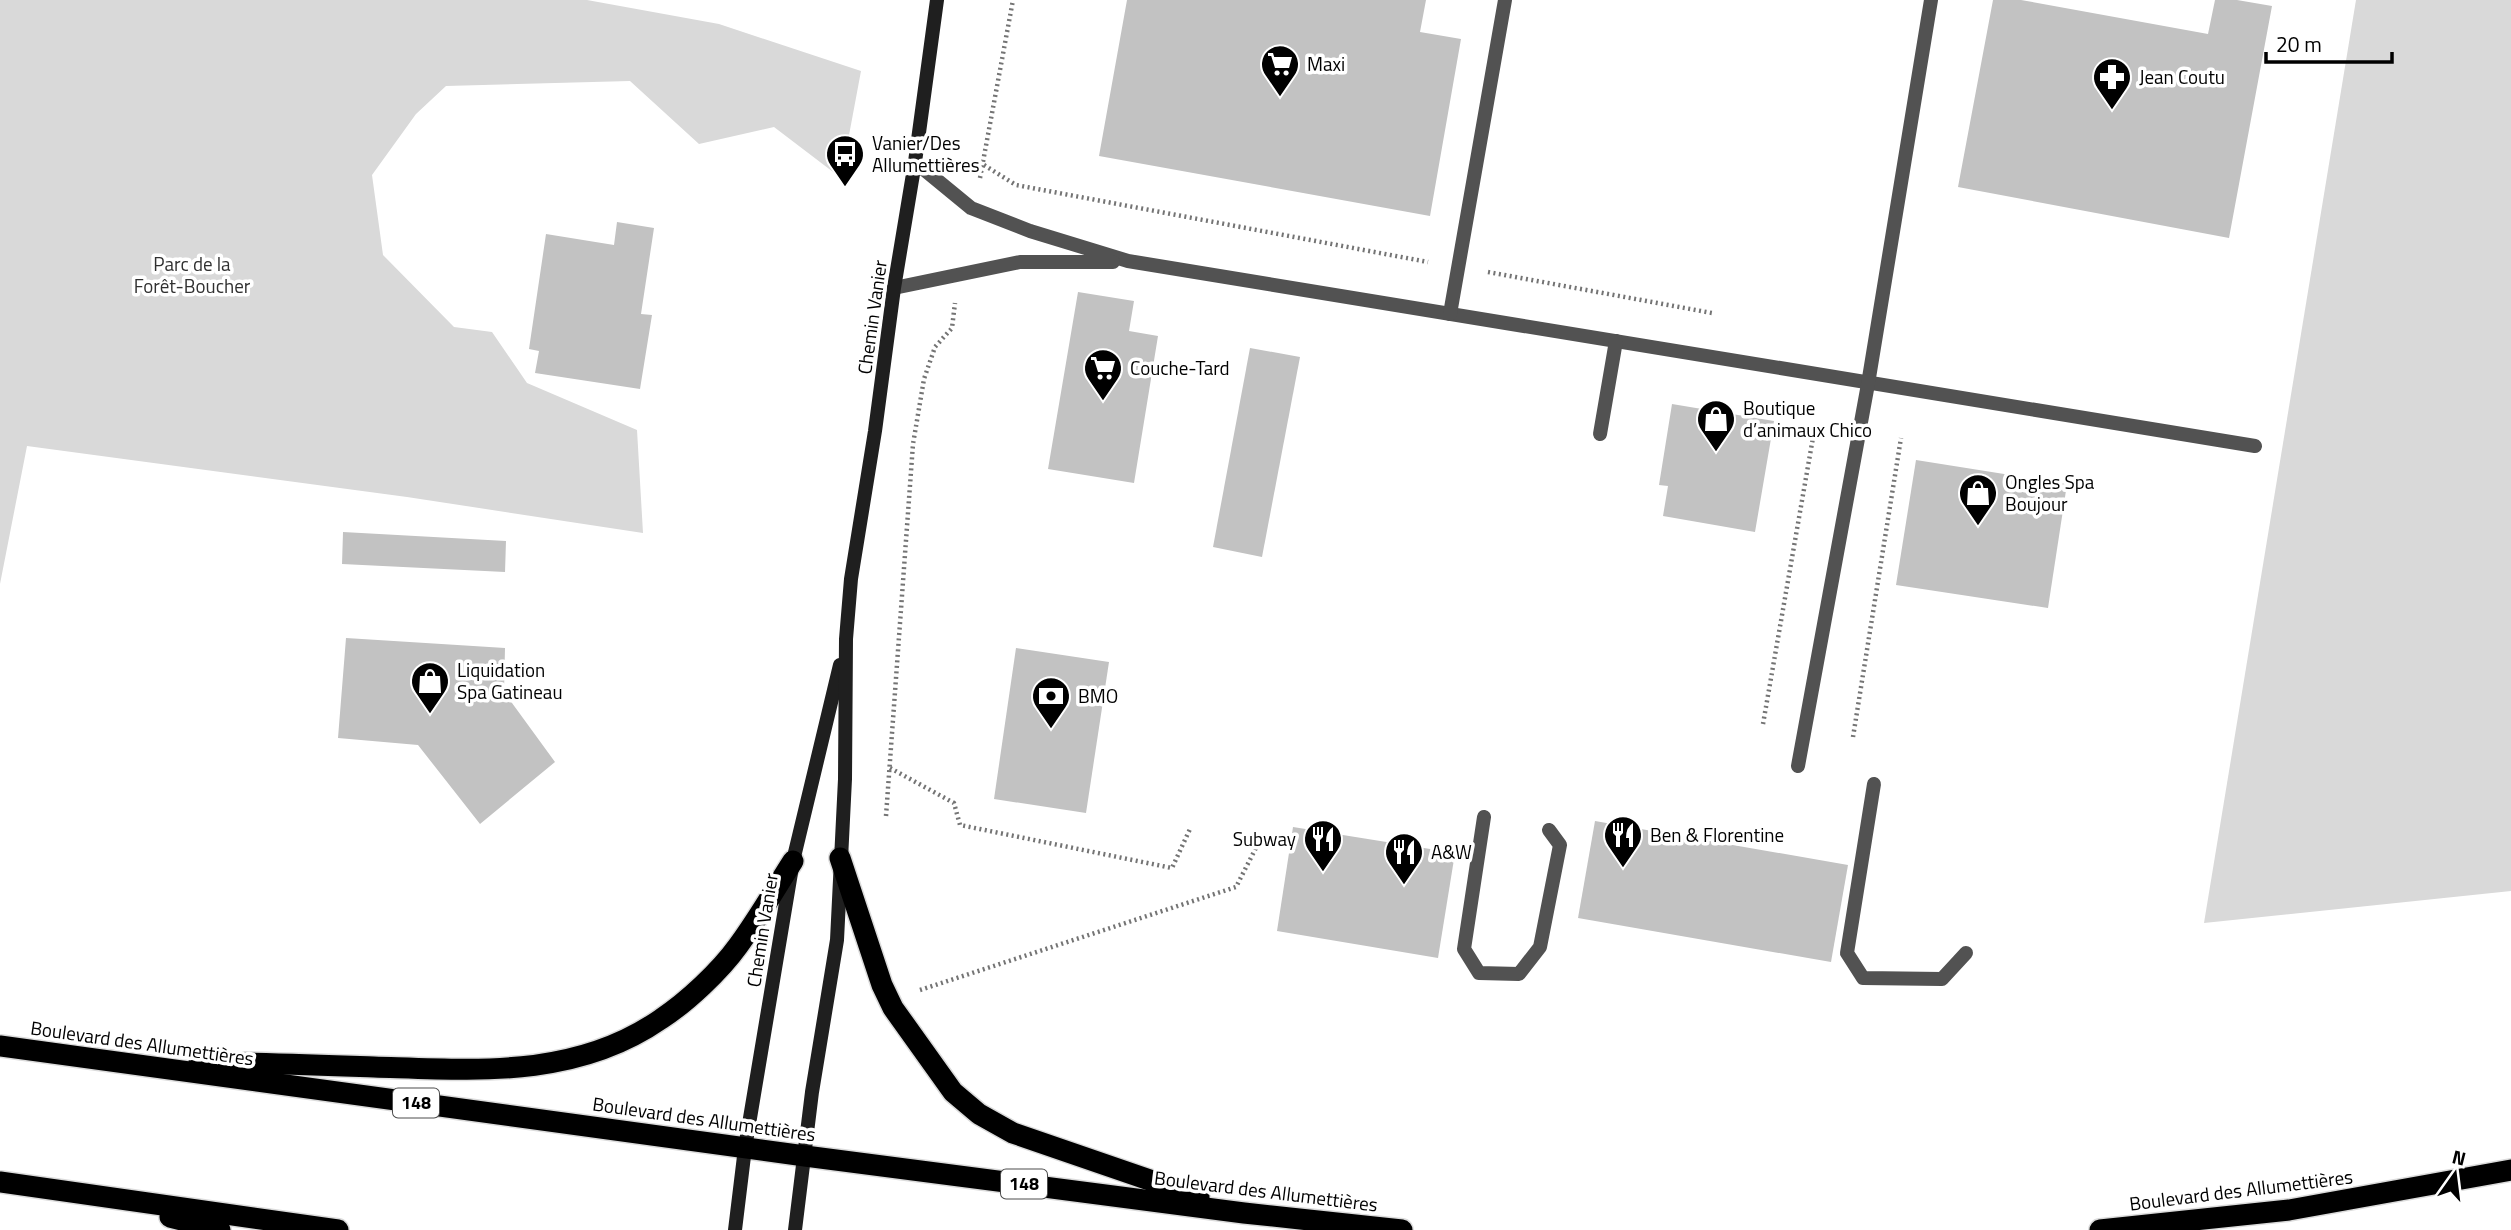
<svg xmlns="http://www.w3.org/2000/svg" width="2511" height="1230" viewBox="0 0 2511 1230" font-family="'Titillium Web',sans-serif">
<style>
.green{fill:#d9d9d9}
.building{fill:#c2c2c2}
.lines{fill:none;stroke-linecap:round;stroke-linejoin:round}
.highway-casing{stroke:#dbdbdb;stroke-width:24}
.path{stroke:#747474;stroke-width:4.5;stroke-dasharray:2 3.5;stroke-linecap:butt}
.lane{stroke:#525252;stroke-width:14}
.secondary{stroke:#1f1f1f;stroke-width:14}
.highway{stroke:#000;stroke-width:21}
.labels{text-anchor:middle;stroke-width:7;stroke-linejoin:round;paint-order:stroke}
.shield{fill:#fff;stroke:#4c4c4c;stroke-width:2}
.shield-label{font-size:18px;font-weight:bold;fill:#000}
.poi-label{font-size:19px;fill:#000;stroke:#fff;text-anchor:start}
.park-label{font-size:19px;fill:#303030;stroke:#fff}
.street-label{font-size:19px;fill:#000;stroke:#fff}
</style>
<rect width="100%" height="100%" fill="#fff"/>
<g class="green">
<polygon points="0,0 587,0 719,24 861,71 841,178 774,127 699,144 630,81 446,86 416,114 372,175 383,255 454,327 492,332 527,383 637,430 643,533 407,497 27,446 0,584"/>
<polygon points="2356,0 2511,0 2511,891 2204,923"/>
</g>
<g class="building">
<polygon points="1127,0 1426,0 1420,32 1461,39 1430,216 1099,156"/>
<polygon points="1993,0 2021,0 2208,34 2215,0 2237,0 2272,6 2229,238 1958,187"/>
<polygon points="617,222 654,228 641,314 652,315 640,389 535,373 539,351 529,349 546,234 614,245"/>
<polygon points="1078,292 1134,301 1129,331 1158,336 1134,483 1048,469"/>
<polygon points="1250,348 1300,357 1262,557 1213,547"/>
<polygon points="1672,404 1774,421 1755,532 1663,516 1668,486 1659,485"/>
<polygon points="1916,460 2067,484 2048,608 1896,585"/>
<polygon points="343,532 506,541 505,572 342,564"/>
<polygon points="346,638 505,648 504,692 555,762 480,824 418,745 338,738"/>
<polygon points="1016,648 1109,662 1086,813 994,799"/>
<polygon points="1595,821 1848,865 1831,962 1578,918"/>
<polygon points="1293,827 1455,853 1438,958 1277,931"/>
</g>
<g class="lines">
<defs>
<g id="highway">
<polyline points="840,858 882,985 893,1008 953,1092 979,1114 1013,1133 1199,1197"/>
<polyline points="0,1046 805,1156 1244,1213 1402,1230"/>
<path d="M199,1062C257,1063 315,1065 374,1067C474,1070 575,1079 661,1019C687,1002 720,971 738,946C758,919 775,889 793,861"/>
<polyline points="0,1182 338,1230"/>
<polyline points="170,1217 220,1230"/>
<polyline points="2100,1230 2289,1210 2511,1170"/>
</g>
</defs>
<use href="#highway" class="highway-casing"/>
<g class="path">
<polyline points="984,165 1016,185 1428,262"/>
<polyline points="980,178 1013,0"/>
<polyline points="1488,272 1712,313"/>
<polyline points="1763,724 1815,426"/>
<polyline points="1853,737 1901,438"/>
<polyline points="890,768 954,803 960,825 1172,868 1190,829"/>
<polyline points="886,816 913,444 924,379 935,347 952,328 955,303"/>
<polyline points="920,990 1236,887 1259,842"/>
</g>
<g class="lane">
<polyline points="915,162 971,208 1030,231 1128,261 2255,446"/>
<polyline points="894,288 1020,262 1113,262"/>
<polyline points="1450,314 1505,0"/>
<polyline points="1600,434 1616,341"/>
<polyline points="1798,766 1868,384 1931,0"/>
<polyline points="1874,784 1847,953 1863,978 1942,979 1966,953"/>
<polyline points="1484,817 1464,949 1479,973 1519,974 1540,947 1560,845 1549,830"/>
</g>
<g class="secondary">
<polyline points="735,1230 745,1148 793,861 840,665"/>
<polyline points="795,1230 812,1092 837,940 845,779 846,639 851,579 875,431 894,288 915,162 937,0"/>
</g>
<use href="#highway" class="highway"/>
</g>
<defs>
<symbol id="supermarket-pin" viewBox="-11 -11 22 30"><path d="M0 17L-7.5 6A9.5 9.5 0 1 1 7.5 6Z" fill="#000" stroke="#fff"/><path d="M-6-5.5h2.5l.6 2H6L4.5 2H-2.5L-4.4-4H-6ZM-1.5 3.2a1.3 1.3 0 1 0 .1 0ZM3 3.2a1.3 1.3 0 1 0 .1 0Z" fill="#fff"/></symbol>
<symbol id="pharmacy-pin" viewBox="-11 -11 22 30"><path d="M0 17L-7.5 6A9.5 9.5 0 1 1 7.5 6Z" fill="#000" stroke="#fff"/><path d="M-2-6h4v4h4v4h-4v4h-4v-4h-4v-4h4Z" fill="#fff"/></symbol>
<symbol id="bus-pin" viewBox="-11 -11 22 30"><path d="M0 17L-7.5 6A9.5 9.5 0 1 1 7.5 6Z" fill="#000" stroke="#fff"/><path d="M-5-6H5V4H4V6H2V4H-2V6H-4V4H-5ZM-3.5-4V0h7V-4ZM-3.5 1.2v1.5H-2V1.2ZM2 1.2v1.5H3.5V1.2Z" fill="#fff"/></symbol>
<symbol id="shop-pin" viewBox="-11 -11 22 30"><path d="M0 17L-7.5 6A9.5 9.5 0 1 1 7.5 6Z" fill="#000" stroke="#fff"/><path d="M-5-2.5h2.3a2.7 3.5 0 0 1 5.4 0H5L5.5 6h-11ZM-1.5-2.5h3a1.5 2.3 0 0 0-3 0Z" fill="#fff"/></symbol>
<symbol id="bank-pin" viewBox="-11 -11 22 30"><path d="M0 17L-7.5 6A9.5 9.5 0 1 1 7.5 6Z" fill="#000" stroke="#fff"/><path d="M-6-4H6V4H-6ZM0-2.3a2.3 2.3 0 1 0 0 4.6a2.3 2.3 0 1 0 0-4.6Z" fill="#fff"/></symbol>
<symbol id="restaurant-pin" viewBox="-11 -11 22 30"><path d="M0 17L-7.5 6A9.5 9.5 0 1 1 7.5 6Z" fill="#000" stroke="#fff"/><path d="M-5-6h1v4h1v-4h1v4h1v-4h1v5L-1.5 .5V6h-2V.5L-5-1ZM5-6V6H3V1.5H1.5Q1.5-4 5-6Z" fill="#fff"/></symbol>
</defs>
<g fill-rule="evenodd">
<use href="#supermarket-pin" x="1258" y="42" width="44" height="60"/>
<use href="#pharmacy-pin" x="2090" y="55" width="44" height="60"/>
<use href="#bus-pin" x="823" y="132" width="44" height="60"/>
<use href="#supermarket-pin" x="1081" y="346" width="44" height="60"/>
<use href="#shop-pin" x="1694" y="397" width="44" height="60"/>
<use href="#shop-pin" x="1956" y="471" width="44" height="60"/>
<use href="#shop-pin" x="408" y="659" width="44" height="60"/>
<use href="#bank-pin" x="1029" y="674" width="44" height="60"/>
<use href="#restaurant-pin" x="1601" y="813" width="44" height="60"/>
<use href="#restaurant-pin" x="1301" y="817" width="44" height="60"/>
<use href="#restaurant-pin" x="1382" y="830" width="44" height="60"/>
</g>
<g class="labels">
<g class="shield">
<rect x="393" y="1088.5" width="46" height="29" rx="5"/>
<rect x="1001" y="1169.5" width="46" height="29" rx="5"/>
</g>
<g class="shield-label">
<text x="416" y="1109">148</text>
<text x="1024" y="1190">148</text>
</g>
<g class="poi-label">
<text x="1307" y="71">Maxi</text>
<text x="2139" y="84">Jean Coutu</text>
<text x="872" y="150">Vanier/Des<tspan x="872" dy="22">Allumettières</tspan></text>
<text x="1130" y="375">Couche-Tard</text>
<text x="1743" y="415">Boutique<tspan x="1743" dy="22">d’animaux Chico</tspan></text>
<text x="2005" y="489">Ongles Spa<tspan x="2005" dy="22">Boujour</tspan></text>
<text x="457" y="677">Liquidation<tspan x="457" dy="22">Spa Gatineau</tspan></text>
<text x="1078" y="703">BMO</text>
<text x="1650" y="842">Ben &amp; Florentine</text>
<text x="1296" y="846" text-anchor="end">Subway</text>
<text x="1431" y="859">A&amp;W</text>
</g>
<g class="park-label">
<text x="192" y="271">Parc de la<tspan x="192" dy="22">Forêt-Boucher</tspan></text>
</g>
<g class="street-label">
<text transform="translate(872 317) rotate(-82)" y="7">Chemin Vanier</text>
<text transform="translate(762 930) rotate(-81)" y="7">Chemin Vanier</text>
<text transform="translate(142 1043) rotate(8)" y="7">Boulevard des Allumettières</text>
<text transform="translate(704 1119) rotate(8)" y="7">Boulevard des Allumettières</text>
<text transform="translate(2241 1190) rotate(-7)" y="7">Boulevard des Allumettières</text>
<text transform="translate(1266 1191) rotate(7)" y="7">Boulevard des Allumettières</text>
</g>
</g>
<g transform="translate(2455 1174) rotate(14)" stroke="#ffffff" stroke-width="5" paint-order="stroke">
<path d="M0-5L12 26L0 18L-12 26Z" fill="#000000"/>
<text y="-10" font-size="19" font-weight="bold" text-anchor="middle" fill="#000000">N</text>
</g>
<path d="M2266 52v10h126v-10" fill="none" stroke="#000000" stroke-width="3.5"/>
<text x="2276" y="52" font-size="21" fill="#000000" stroke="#ffffff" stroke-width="5" paint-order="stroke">20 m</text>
</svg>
